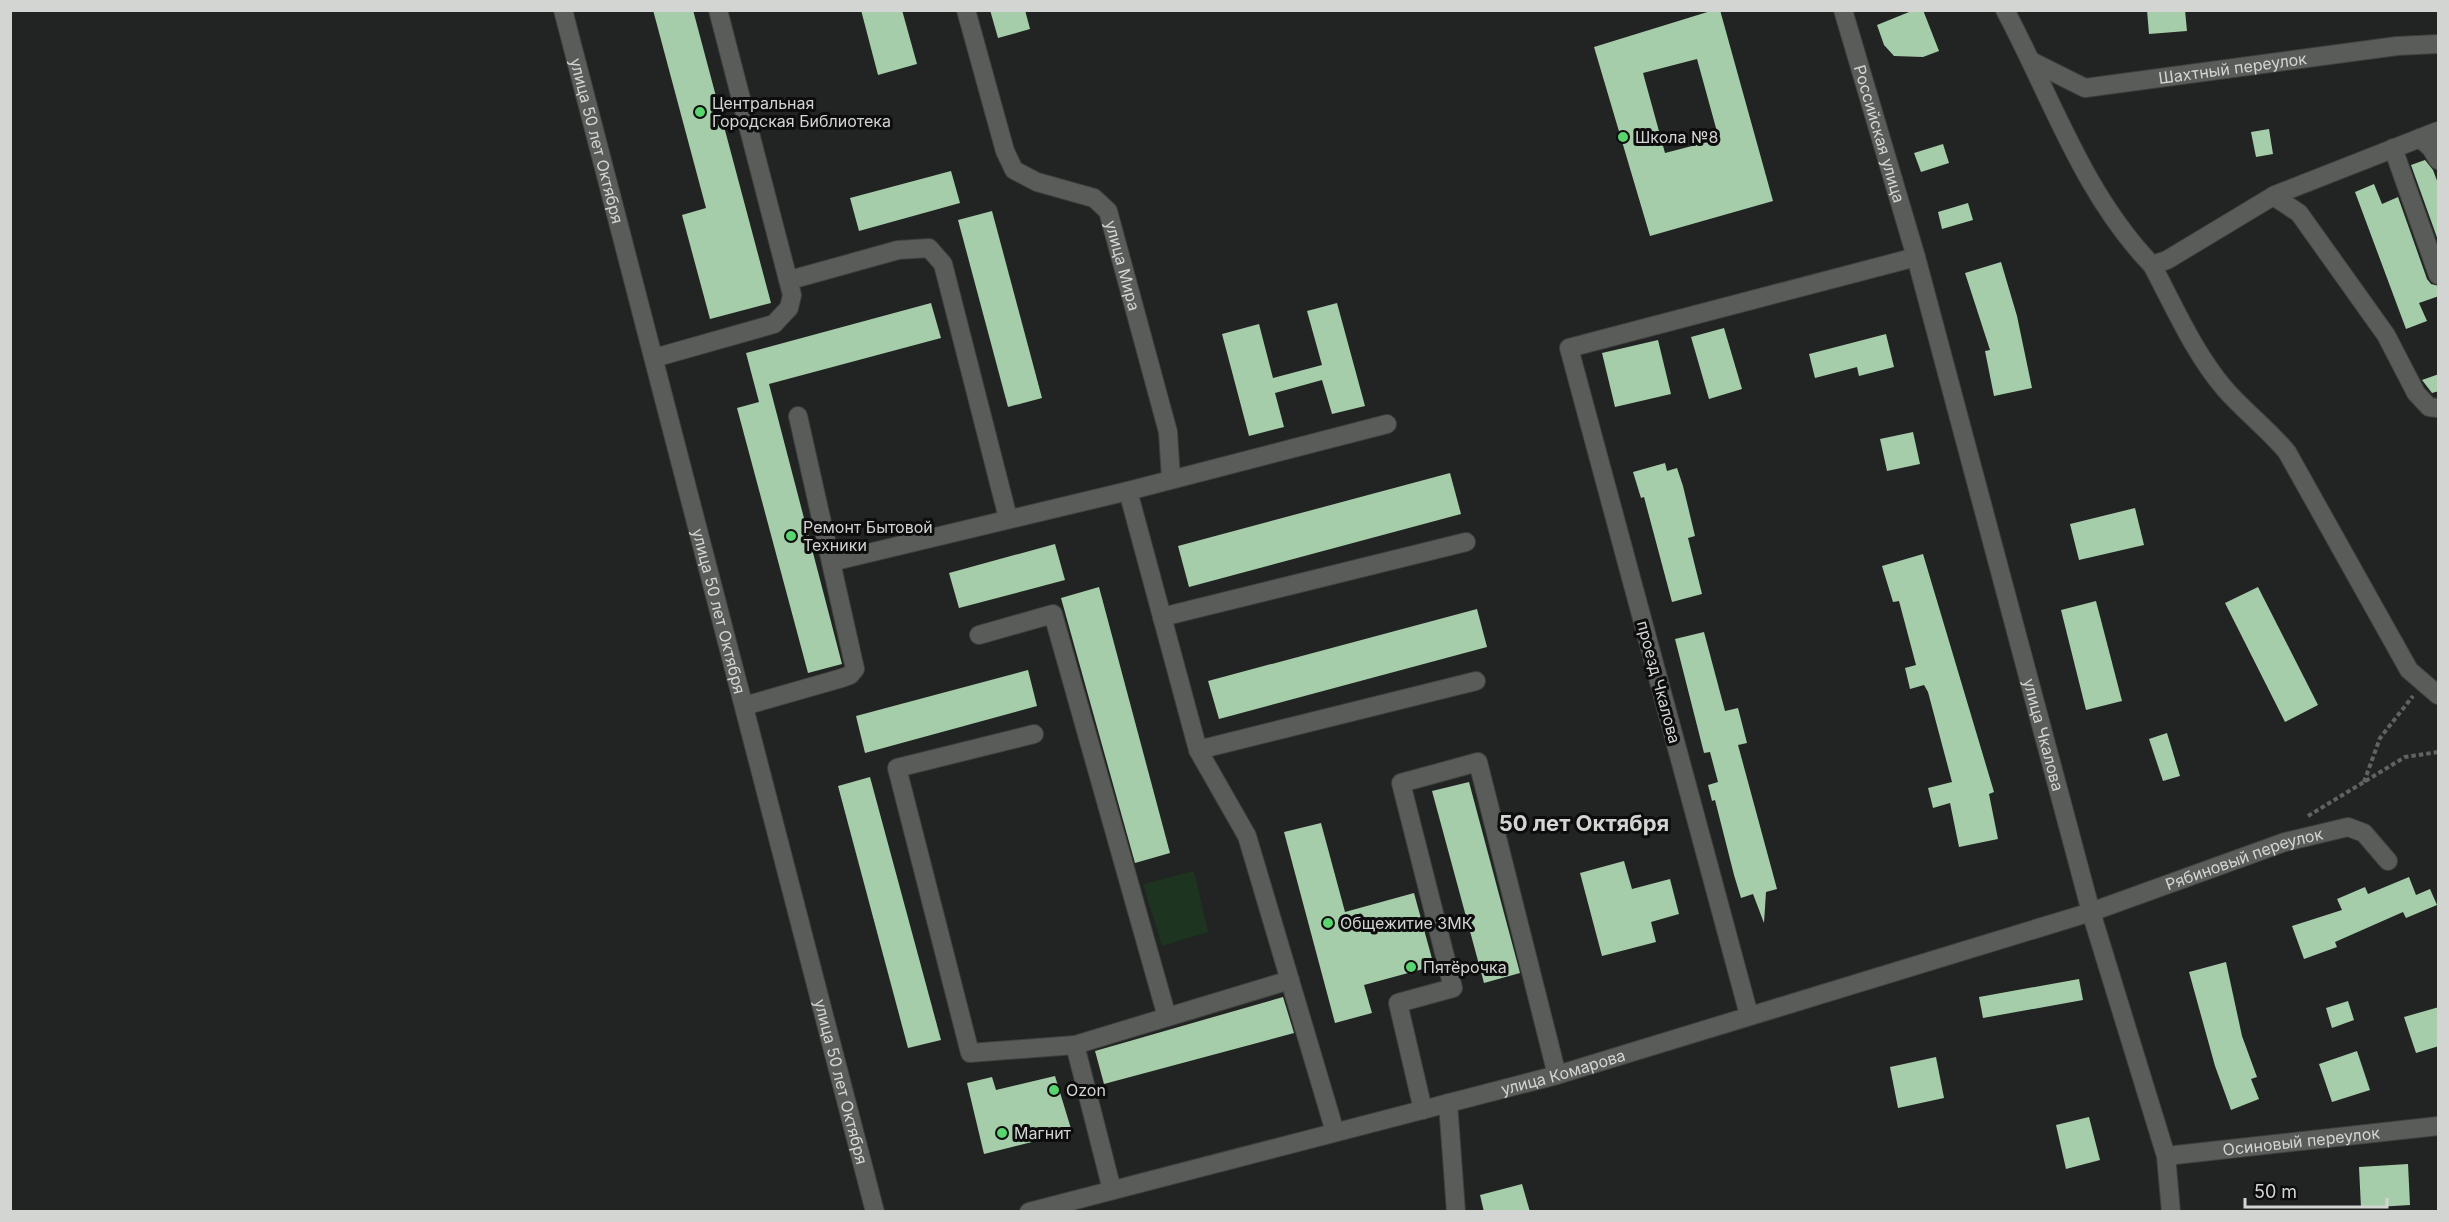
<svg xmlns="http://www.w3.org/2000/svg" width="2449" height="1222" viewBox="0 0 2449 1222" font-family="Inter,sans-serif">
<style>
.green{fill:#1d3420}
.building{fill:#a6cda9;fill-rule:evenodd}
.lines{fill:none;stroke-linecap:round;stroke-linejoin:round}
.minor-casing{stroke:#3f413f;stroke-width:20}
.path{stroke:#606361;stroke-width:4;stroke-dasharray:4.5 3;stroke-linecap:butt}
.minor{stroke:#595c59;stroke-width:18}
.poi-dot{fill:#59d56f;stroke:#0c0d0c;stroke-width:2}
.labels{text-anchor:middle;stroke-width:6;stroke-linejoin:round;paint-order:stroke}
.street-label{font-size:16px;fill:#d3d5d3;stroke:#0c0d0c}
.poi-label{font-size:16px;fill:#d3d5d3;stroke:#0c0d0c;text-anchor:start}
.district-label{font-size:22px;font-weight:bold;fill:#d3d5d3;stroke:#0c0d0c}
</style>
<rect width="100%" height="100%" fill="#212422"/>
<polygon class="green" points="1194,871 1208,932 1162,946 1143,884"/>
<g class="building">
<polygon points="653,10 693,10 771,303 710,319 682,215 706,208"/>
<polygon points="861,10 902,10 917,64 878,75"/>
<polygon points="990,10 1025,10 1030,29 998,38"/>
<path d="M1714,10H1720L1773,201L1650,236L1594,47ZM1697,59L1719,139L1665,153L1643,73Z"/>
<polygon points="1914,10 1923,10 1939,51 1923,57 1894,56 1884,45 1877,25"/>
<polygon points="2147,10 2185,10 2187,31 2149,34"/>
<polygon points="2269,129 2273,154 2256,157 2251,132"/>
<polygon points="1943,144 1949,163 1921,172 1914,153"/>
<polygon points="2425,160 2433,170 2439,186 2439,243 2411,165"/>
<polygon points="951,171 960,203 859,231 850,198"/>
<polygon points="2374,184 2382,204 2398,197 2427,279 2431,284 2439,286 2439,296 2419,303 2427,321 2406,329 2355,192"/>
<polygon points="1968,203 1973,220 1942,229 1938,212"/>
<polygon points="992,211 1042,398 1008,407 958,220"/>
<polygon points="2001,262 2017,316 2032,388 1994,396 1985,351 1990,350 1965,273"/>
<polygon points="931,303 941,338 769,384 842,664 808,673 737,408 759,402 746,353"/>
<polygon points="1337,303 1365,406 1332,414 1322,380 1275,393 1284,427 1249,436 1222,334 1259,324 1273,378 1322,365 1307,311"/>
<polygon points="1724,328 1742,389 1709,399 1691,337"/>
<polygon points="1886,334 1894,367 1859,376 1857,367 1815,378 1809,354"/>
<polygon points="1658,340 1671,394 1615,407 1602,353"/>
<polygon points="2439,374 2439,391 2432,393 2422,380"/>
<polygon points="1913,432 1920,464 1887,471 1880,439"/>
<polygon points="1665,463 1667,471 1677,468 1683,486 1695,536 1688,538 1702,594 1672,602 1644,497 1641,498 1633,472"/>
<polygon points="1450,473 1461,514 1189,587 1178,546"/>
<polygon points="2135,508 2144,545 2079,560 2070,524"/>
<polygon points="1055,544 1065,580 959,608 949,573"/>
<polygon points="1923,554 1994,792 1989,794 1998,839 1959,847 1950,803 1933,808 1928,788 1952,782 1928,692 1924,685 1910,689 1905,668 1916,665 1899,601 1893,602 1882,566"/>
<polygon points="1099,587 1170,853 1135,863 1061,598"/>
<polygon points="2258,587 2318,705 2285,722 2225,603"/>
<polygon points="2096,601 2122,701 2086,710 2061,610"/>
<polygon points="1477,609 1487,647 1219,719 1208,681"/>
<polygon points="1704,632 1725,711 1738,708 1747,743 1738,745 1777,889 1766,892 1764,923 1753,894 1741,898 1734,875 1715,800 1712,801 1708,785 1718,782 1710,752 1704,753 1675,639"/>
<polygon points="1028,670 1037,706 865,753 856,716"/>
<polygon points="2167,733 2180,776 2163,781 2149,739"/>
<polygon points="870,777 941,1040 908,1048 838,786"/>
<polygon points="1469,782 1520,973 1484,983 1432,791"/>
<polygon points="1321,823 1345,912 1414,893 1434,966 1364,985 1372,1013 1335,1023 1284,832"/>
<polygon points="1624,861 1632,889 1670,879 1679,914 1651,922 1656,942 1602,956 1580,873"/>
<polygon points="2409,877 2416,895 2430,889 2437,905 2406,918 2403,912 2335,942 2337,947 2304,959 2292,926 2342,910 2337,899 2365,887 2368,894"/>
<polygon points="2226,962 2242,1036 2257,1077 2251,1079 2259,1099 2231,1110 2215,1066 2189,972"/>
<polygon points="2079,979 2083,1000 1983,1018 1979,997"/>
<polygon points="1283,997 1294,1033 1104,1084 1095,1051"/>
<polygon points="2348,1001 2354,1020 2332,1028 2326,1008"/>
<polygon points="2439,1007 2439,1046 2416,1053 2404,1017"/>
<polygon points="2357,1051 2370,1090 2332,1102 2319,1064"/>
<polygon points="1936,1057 1944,1098 1898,1108 1890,1067"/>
<polygon points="1055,1076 1072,1132 984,1154 967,1083 992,1077 996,1090"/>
<polygon points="2089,1117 2100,1160 2066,1169 2056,1125"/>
<polygon points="2408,1164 2410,1205 2361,1208 2359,1167"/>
<polygon points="1522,1184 1530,1212 1484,1212 1480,1195"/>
</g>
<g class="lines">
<defs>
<g id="minor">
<path id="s1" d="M563,10L875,1212"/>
<path id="s2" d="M966,10L1005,151L1014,170L1037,182L1094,198L1108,211L1168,432L1171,479"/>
<path id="s3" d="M1843,10L1916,257L2091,912L2166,1156L2171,1212"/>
<path d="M2005,10C2051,96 2083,194 2152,265L2167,260L2275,195L2438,131"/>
<path id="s4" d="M2033,62L2085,88L2397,46L2438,44"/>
<polyline points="2420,138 2431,148 2438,160"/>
<polyline points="2393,148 2438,275"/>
<polyline points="2273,196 2299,213 2386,335 2416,393 2429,407 2438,408"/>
<path d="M2152,265C2174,306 2194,353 2225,389C2244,411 2268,429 2287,452L2409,670L2438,695"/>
<polyline points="790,280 898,250 929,248 943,264 1008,518"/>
<polyline points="654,358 774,324 789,308 792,295 718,10"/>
<polyline points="1128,491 1198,750 1247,836 1335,1132"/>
<polyline points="831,562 1128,491 1387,424"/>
<polyline points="1162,617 1466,542"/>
<polyline points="979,635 1053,614 1167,1017"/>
<polyline points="744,706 842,678 850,675 855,669 798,416"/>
<polyline points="1034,734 897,768 970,1053 1075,1045 1112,1190"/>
<polyline points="1198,750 1476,681"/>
<polyline points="1749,1015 1569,348 1916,257"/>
<polyline points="1075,1045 1290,980"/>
<polyline points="1448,1103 1456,1212"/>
<polyline points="1423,1110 1398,1003 1453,988 1401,783 1478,762 1557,1075"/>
<path id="s5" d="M2166,1156L2438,1126"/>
<path id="s6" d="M1029,1212L1557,1075L2091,912L2285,842L2348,827L2364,833L2388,861"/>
</g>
</defs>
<use href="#minor" class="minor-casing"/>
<g class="path">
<polyline points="2364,782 2380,738 2413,696"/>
<polyline points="2308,816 2405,757 2438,752"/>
</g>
<use href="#minor" class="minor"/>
</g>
<g class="poi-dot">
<circle cx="700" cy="112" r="6"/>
<circle cx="1623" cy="137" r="6"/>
<circle cx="791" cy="536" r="6"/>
<circle cx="1328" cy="923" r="6"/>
<circle cx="1411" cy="967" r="6"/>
<circle cx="1054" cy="1090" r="6"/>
<circle cx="1002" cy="1133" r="6"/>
</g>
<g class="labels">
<g class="street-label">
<text dy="6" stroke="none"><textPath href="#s4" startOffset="207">Шахтный переулок</textPath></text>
<text dy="6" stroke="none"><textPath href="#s3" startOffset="129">Российская улица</textPath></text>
<text dy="6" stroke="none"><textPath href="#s1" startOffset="135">улица 50 лет Октября</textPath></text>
<text dy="6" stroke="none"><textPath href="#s2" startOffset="328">улица Мира</textPath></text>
<text dy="6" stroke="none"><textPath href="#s1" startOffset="621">улица 50 лет Октября</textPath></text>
<text transform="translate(1659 682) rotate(75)" y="6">проезд Чкалова</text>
<text dy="6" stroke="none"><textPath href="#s3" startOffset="752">улица Чкалова</textPath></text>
<text dy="6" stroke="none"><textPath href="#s6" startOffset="1266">Рябиновый переулок</textPath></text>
<text dy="6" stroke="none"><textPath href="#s6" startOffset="552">улица Комарова</textPath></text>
<text dy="6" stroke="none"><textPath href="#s1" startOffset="1107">улица 50 лет Октября</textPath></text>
<text dy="6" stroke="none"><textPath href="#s5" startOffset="136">Осиновый переулок</textPath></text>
</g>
<g class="poi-label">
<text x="712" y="109">Центральная<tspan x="712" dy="18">Городская Библиотека</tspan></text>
<text x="1635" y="143">Школа №8</text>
<text x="803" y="533">Ремонт Бытовой<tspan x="803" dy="18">Техники</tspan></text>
<text x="1340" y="929">Общежитие 3МК</text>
<text x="1423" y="973">Пятёрочка</text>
<text x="1066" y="1096">Ozon</text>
<text x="1014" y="1139">Магнит</text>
</g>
<g class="district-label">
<text x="1584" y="831">50 лет Октября</text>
</g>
</g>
<rect width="2449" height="1222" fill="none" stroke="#d3d5d3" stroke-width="24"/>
<path d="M2245 1198v9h142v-9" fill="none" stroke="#d3d5d3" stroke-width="3"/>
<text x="2254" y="1198" font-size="18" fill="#d3d5d3" stroke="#0c0d0c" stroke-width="4.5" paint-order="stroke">50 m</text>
</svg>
